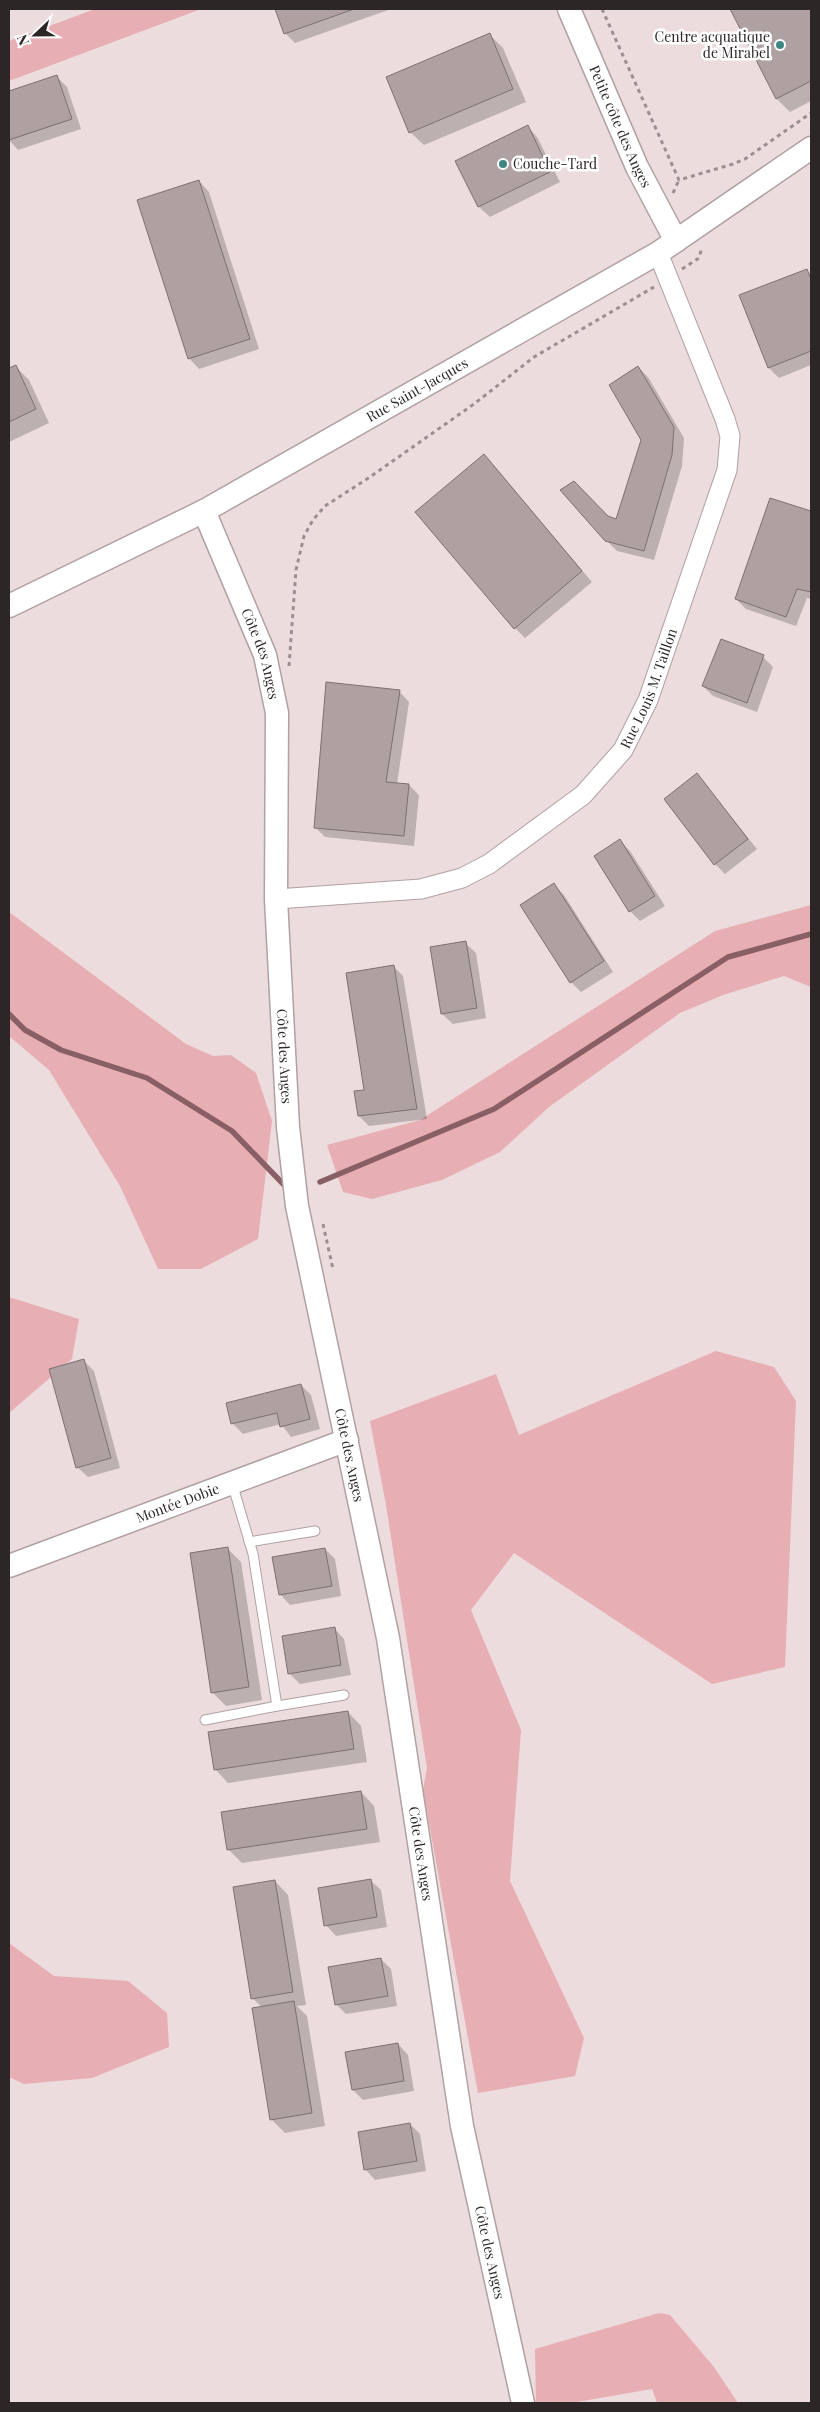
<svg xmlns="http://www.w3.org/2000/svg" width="820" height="2412" viewBox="0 0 820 2412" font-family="'Playfair Display',serif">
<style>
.green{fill:#e7aeb4}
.shadow{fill:#0003}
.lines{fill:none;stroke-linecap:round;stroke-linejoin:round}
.stream{stroke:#885f64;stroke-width:5.5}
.building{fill:#afa0a1;stroke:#7e7072}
.service-casing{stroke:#b0a1a3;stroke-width:11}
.minor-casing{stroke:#b0a1a3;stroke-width:21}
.tertiary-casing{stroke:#b0a1a3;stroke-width:25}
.path{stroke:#9a8f90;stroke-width:3;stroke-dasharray:4 4;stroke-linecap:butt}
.service{stroke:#fff;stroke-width:9}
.minor{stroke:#fff;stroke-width:19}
.tertiary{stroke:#fff;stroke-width:22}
.poi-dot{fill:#3e8682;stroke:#fff;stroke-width:2}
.labels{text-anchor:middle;stroke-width:5;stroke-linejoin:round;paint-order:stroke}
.poi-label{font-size:14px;fill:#2c2627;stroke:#fff;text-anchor:end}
.street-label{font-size:14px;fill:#2c2627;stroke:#fff}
</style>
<rect width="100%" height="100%" fill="#ecdcdd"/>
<g class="green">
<polygon points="95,9 201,9 9,81 9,41"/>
<polygon points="811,905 811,987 784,976 723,995 680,1013 549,1107 500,1152 442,1180 372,1199 343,1192 327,1145 420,1120 715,931"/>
<polygon points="9,912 186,1044 213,1056 231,1055 256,1073 272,1121 258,1239 201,1269 158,1269 120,1186 49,1070 9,1036"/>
<polygon points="9,1297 79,1319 72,1359 9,1413"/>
<polygon points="716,1351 774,1367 796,1401 785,1667 712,1684 514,1553 471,1610 521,1730 510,1881 584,2038 575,2076 478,2093 423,1790 427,1768 386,1505 370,1421 496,1374 519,1435"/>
<polygon points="9,1943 54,1976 128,1981 167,2013 169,2047 92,2078 24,2084 9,2077"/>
<polygon points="659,2313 670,2315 714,2367 738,2403 657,2403 652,2389 571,2403 536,2403 535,2349"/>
</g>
<g class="shadow">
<polygon points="277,9 391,9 295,43 285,33"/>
<polygon points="731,9 811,9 811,101 790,112 777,99"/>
<polygon points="490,35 503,48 526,102 424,145 410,132"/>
<polygon points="57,77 67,87 81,129 18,150 9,140 9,92"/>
<polygon points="527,126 537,137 560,182 490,217 479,207 457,161"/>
<polygon points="199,181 209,192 259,349 199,369 189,358"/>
<polygon points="807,270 811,275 811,365 779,378 769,368 741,296"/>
<polygon points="15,366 29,380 49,423 9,442 9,370"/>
<polygon points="638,367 648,377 684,438 682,466 654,560 617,551 606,540 608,518 617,520 642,440"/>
<polygon points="494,466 592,582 525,638 515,628"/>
<polygon points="771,500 811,512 811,599 807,598 796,626 746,609 736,599"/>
<polygon points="763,657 773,667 757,712 713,696 703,686"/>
<polygon points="399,691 409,702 397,784 409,785 419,795 414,846 325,837 315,827"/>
<polygon points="697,775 757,849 725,874 715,864"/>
<polygon points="620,841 630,851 665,906 640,921 630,911"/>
<polygon points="554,885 564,895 613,972 581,992 571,982"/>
<polygon points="465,943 476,953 486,1018 453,1024 442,1014"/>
<polygon points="393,966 403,976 427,1119 369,1126 359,1116"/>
<polygon points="84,1361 94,1371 120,1468 88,1477 77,1467"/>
<polygon points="301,1385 311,1395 320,1429 291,1437 281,1424 243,1434 233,1424"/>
<polygon points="227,1548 241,1562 262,1700 226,1706 212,1692"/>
<polygon points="325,1549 335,1559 341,1596 290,1605 280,1594"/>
<polygon points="334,1628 344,1639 351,1675 300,1684 290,1674"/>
<polygon points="348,1712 361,1726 367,1762 228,1783 215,1769"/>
<polygon points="361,1792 374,1806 380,1842 242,1863 228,1849"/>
<polygon points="370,1880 381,1890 387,1927 336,1936 326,1925"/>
<polygon points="275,1881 288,1895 306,2005 297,2006 307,2016 325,2126 285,2133 271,2119 262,2007 252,1998"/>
<polygon points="381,1959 391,1969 397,2006 346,2014 336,2004"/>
<polygon points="398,2044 408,2055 414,2091 363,2100 353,2090"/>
<polygon points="410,2124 420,2134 426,2171 375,2180 365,2169"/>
</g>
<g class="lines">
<g class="stream">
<polyline points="9,1014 25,1030 61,1050 147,1078 232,1131 288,1189"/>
<polyline points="320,1182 494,1109 728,957 811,934"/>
</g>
</g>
<g class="building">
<polygon points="275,9 354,9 284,34"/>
<polygon points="730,9 811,9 811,81 776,99"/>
<polygon points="490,33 513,89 409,133 386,77"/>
<polygon points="57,75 72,119 9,140 9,91"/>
<polygon points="528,125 550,172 478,207 455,161"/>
<polygon points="199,180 250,339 188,359 137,200"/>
<polygon points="807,269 811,279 811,351 768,368 739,295"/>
<polygon points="16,365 36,409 9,422 9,368"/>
<polygon points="638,366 674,427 672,455 644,551 605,541 560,490 574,481 608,516 616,519 641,440 609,385"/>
<polygon points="484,454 582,571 514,629 415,512"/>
<polygon points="770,498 811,511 811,592 797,589 786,617 735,599"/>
<polygon points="721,639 764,655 747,703 702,686"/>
<polygon points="326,682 400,690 386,782 409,784 404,836 314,828"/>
<polygon points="697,773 748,839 714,865 664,799"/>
<polygon points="620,839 655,896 629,912 594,856"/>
<polygon points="554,883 604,961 570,983 520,905"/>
<polygon points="466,941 477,1008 441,1014 430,947"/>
<polygon points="394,965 417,1109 358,1116 354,1091 364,1090 346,973"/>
<polygon points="84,1359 111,1458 76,1468 49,1369"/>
<polygon points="301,1384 310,1419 280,1427 277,1413 231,1424 226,1403"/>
<polygon points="228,1547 249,1687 211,1693 190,1553"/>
<polygon points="325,1548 332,1586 279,1595 272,1557"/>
<polygon points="335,1627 341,1665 288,1674 282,1636"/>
<polygon points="348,1711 354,1749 214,1770 208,1732"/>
<polygon points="361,1791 367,1829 227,1850 221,1812"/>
<polygon points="371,1879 377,1917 324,1926 318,1888"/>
<polygon points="275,1880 293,1992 251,1999 233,1887"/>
<polygon points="381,1958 388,1996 335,2005 328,1967"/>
<polygon points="294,2001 312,2113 270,2120 252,2008"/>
<polygon points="398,2043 404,2081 352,2090 345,2052"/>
<polygon points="410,2123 417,2161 364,2170 358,2132"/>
</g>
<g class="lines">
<defs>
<g id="service">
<polyline points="249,1542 315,1531"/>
<polyline points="277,1706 344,1695"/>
<polyline points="205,1720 277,1706 253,1554 232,1483"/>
</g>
<g id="minor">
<path id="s1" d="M276,899L421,889L462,878L489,864L583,795L623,750L648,700L727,470L730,436L725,419L658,253"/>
</g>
<g id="tertiary">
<path id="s2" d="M569,9L637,167L676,241"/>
<path id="s3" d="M204,511L265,655L277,713L276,899L288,1127L297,1206L388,1638L462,2126L523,2403"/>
<path id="s4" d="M9,606L204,511L658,253L811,148"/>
<path id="s5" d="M9,1566L347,1440"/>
</g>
</defs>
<use href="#service" class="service-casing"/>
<use href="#minor" class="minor-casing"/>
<use href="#tertiary" class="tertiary-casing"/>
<g class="path">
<polyline points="602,9 679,180 733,164 745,159 811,113"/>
<polyline points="673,193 679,180"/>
<polyline points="682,269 699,258 702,247"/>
<polyline points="289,666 296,570 304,536 313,520 325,506 370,477 474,404 534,357 654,287"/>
<polyline points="323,1224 333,1269"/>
</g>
<use href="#service" class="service"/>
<use href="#minor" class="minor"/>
<use href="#tertiary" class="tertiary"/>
</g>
<g class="poi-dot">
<circle cx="780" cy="45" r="5"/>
<circle cx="503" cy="164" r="5"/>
</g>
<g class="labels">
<g class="poi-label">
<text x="770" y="42">Centre acquatique<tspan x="770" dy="16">de Mirabel</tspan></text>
<text x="513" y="169" text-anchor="start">Couche-Tard</text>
</g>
<g class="street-label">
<text dy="5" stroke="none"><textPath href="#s2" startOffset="128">Petite côte des Anges</textPath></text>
<text dy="5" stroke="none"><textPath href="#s4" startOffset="462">Rue Saint-Jacques</textPath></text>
<text dy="5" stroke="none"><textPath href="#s3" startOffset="154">Côte des Anges</textPath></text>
<text dy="5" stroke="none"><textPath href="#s1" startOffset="462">Rue Louis M. Taillon</textPath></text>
<text dy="5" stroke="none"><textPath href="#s3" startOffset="559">Côte des Anges</textPath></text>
<text dy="5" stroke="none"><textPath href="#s3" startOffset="964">Côte des Anges</textPath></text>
<text dy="5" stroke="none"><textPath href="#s5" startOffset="180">Montée Dobie</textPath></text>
<text dy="5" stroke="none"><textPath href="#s3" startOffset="1369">Côte des Anges</textPath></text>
<text dy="5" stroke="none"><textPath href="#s3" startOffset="1774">Côte des Anges</textPath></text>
</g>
</g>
<rect width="820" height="2412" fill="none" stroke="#2c2627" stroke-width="20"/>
<g transform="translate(35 35) rotate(248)" stroke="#ffffff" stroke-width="4" paint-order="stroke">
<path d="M0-4L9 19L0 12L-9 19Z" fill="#2c2627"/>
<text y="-8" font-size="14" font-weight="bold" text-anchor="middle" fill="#2c2627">N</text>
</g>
</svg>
